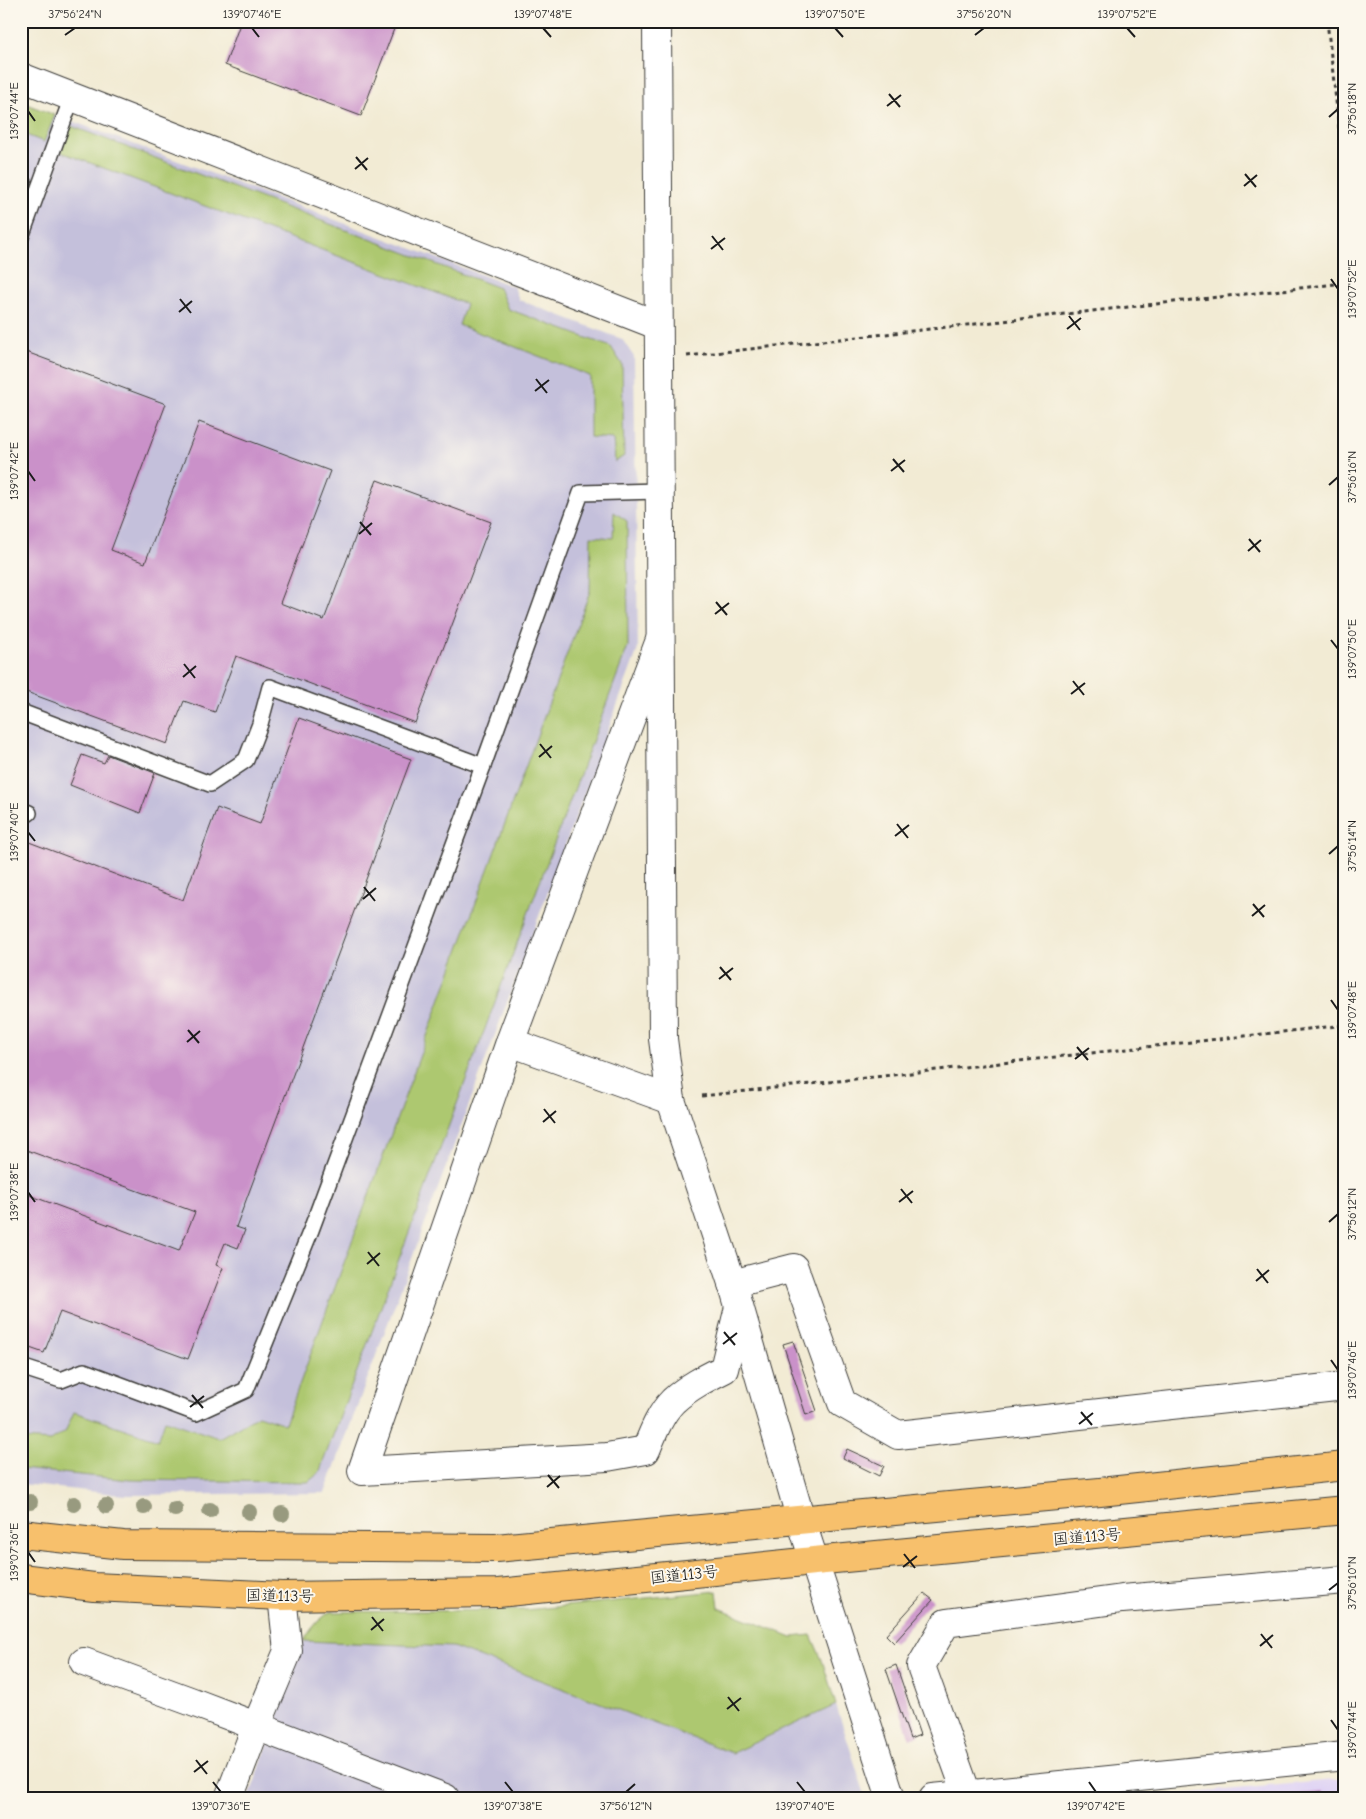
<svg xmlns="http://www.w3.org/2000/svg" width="1366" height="1819" viewBox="0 0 1366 1819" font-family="'Comic Neue','Klee One',sans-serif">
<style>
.built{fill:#e0d4f4}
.industrial{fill:#c4c0db}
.green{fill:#adc86f;stroke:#647246}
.building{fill:#ca91c9}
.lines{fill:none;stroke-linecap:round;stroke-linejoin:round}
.service-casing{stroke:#3c3b38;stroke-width:18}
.minor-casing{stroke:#3c3b38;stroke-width:30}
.tertiary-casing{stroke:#3c3b38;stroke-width:30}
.trunk-casing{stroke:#3c3b38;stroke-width:30}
.path{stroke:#3c3b38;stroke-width:3;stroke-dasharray:4 4;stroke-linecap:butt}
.service{stroke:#fff;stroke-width:15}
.minor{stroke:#fff;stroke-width:28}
.tertiary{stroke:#fff;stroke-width:28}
.trunk{stroke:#f7c06c;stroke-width:28}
.tree{fill:#989a7f}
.ticks{fill:none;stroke:#1c1c1c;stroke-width:2}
.labels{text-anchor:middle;stroke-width:4;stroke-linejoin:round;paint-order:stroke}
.street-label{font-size:16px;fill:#1c1c1c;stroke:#fbf7ec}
.neatline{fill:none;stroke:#1c1c1c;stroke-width:2}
.ticks-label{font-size:12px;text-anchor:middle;fill:#1c1c1c}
</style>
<rect width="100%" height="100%" fill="#fbf7ec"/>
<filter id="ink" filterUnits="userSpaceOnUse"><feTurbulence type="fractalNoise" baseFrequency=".02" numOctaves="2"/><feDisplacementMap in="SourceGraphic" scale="10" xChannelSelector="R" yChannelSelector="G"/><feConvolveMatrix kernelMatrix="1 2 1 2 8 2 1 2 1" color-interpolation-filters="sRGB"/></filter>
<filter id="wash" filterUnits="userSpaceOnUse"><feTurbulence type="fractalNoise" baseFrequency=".0096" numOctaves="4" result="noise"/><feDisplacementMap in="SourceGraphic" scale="20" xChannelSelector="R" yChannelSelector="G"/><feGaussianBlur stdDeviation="1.12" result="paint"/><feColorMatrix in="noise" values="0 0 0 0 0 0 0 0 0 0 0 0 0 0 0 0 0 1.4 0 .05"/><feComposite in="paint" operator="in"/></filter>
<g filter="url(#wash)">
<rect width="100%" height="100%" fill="#f2ebd4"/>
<polygon class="built" points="1345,1779 1345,1798 1138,1798"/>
<g class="industrial">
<polygon points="21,102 514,287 519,300 622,339 634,357 638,649 325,1493 125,1495 21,1484"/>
<polygon points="304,1641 453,1647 732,1753 836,1705 866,1798 249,1798"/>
</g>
<g class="green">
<polygon points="21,102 55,115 44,142 21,133"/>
<polygon points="71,126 499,288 508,309 611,347 622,364 624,456 615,462 613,439 590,437 590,376 459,325 466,304 61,152"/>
<polygon points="614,512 627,521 628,646 319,1473 308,1482 130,1480 21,1469 21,1439 51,1441 65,1432 74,1412 158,1440 165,1420 219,1438 258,1415 285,1424 590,591 591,536 613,538"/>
<path d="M717,1591L719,1608L792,1637L811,1635L822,1660L836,1705L732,1753L453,1647L304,1641C311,1628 318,1620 330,1612L525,1610Z"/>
</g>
<g id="blocks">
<g class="building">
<polygon points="241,21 397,21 361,116 225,65"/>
<polygon points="21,350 166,404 111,550 145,563 199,422 330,471 280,603 324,620 377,480 491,522 415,723 236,656 215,712 184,701 167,744 21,690"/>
<polygon points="299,718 411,759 236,1227 245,1230 238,1248 225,1243 216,1265 223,1268 188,1359 60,1312 44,1353 21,1345 21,1311 26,1300 21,1298 21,1192 179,1251 195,1212 21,1148 21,839 183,900 217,808 260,824"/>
<polygon points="82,755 104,763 108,755 155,773 140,813 70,785"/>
<polygon points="793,1341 817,1411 806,1415 783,1344"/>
<polygon points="847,1449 884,1466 879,1476 843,1458"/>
<polygon points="924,1593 933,1600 894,1643 886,1635"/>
<polygon points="896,1665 920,1735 910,1739 886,1669"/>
<polygon points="1322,1792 1322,1798 1287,1798 1287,1795"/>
</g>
</g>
</g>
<g filter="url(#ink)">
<use href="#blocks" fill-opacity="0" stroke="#3c3b38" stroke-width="1"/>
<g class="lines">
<defs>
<g id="service">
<polyline points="21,237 72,97"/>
<polyline points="21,712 210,784 246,760 260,724 270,687 483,766"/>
<polyline points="21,810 29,813"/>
<polyline points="21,1367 61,1380 84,1371 196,1413 246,1390 311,1230 483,766 581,493 659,491"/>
</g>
<g id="minor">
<polyline points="21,77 657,325"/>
<path d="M660,640L510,1042L362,1471L607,1457L646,1450C653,1433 660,1414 673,1401C688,1387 706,1378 724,1369L739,1307"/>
<polyline points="510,1042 671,1100"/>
<polyline points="732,1284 794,1268 842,1403 898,1435 1345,1386"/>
<polyline points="84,1662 190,1701 445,1798"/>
<polyline points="967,1794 921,1666 946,1623 1122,1599 1345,1580"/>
<polyline points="229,1798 256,1727 288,1651 282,1596"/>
<polyline points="933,1798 1345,1756"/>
</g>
<path id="tertiary" d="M657,21C657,361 661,700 663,1039L671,1100L735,1292L801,1520L891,1798"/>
<g id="trunk">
<polyline points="21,1534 123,1545 496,1548 1100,1492 1345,1466"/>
<polyline points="21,1578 94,1587 282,1596 498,1593 814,1561 1345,1510"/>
</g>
</defs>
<use href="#service" class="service-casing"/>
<use href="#minor" class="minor-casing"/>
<use href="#tertiary" class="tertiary-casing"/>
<use href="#trunk" class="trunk-casing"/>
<g class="path">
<polyline points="1327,21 1345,180"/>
<polyline points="687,356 1345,283"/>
<polyline points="702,1096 1345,1025"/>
</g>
<use href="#service" class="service"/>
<use href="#minor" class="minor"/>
<use href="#tertiary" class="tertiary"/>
<use href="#trunk" class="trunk"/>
</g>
<g class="tree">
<circle cx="30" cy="1502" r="8"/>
<circle cx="74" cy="1504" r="8"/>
<circle cx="106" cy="1506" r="8"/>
<circle cx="144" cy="1507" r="8"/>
<circle cx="175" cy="1509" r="8"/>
<circle cx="210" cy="1510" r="8"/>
<circle cx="249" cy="1512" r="8"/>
<circle cx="282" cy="1514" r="8"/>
</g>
</g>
<path class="ticks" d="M252,28L259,37M543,28L551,37M835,28L843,37M1127,28L1135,37M65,35L75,28M975,35L984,28M889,94L900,107M887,106L901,95M28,111L35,121M1329,117L1338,109M356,157L367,170M355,169L368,158M1245,174L1256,187M1244,186L1257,175M712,236L723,250M711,249L725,238M1331,279L1338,289M180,299L191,313M179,312L192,301M1069,316L1080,330M1067,329L1081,318M536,379L547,393M535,391L549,380M893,459L904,472M28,471L35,481M891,471L905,460M1329,485L1338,477M360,522L371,535M359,534L372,523M1249,539L1260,552M1248,551L1261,540M716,602L727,615M715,614L729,603M1331,640L1338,649M184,664L195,678M183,677L196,666M1073,681L1084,695M1071,694L1085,683M540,744L551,758M539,757L552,746M897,824L908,838M28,832L35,841M895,836L909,825M1329,854L1338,846M364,887L375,901M363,899L376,888M1253,904L1264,917M1252,916L1265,905M720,967L731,980M719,979L733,968M1331,1000L1338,1010M188,1030L199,1043M187,1042L200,1031M1077,1047L1088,1060M1075,1059L1089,1048M544,1109L555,1123M543,1122L556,1111M901,1189L912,1203M28,1192L35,1202M899,1202L913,1191M1329,1222L1338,1214M368,1252L379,1266M367,1264L380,1253M1257,1269L1268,1283M1256,1281L1269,1270M724,1332L735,1345M723,1344L737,1333M1331,1360L1338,1370M192,1395L203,1408M190,1407L204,1396M1081,1412L1092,1425M1079,1424L1093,1413M548,1475L559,1488M547,1487L560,1476M28,1552L35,1562M904,1554L915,1568M903,1567L917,1556M1329,1590L1338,1583M372,1617L383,1631M371,1630L384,1619M1261,1634L1272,1648M1260,1646L1273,1635M728,1697L739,1711M727,1709L741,1698M1331,1720L1338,1730M196,1760L207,1774M194,1772L208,1761M213,1782L221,1792M505,1782L513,1792M797,1782L805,1792M1089,1782L1096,1792M626,1792L635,1784"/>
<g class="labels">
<g class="street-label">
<text transform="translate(1087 1536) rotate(-5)" y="6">国道113号</text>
<text transform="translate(684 1574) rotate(-6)" y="6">国道113号</text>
<text transform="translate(280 1595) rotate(1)" y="6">国道113号</text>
</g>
</g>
<rect width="1366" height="1819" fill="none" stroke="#fbf7ec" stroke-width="55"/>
<rect x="28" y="28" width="1310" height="1764" class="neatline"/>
<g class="ticks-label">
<text x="75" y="18">37°56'24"N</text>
<text x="252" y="18">139°07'46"E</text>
<text x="543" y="18">139°07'48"E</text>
<text x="835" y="18">139°07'50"E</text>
<text x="984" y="18">37°56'20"N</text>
<text x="1127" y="18">139°07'52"E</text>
<text transform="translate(1352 109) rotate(-90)" y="4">37°56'18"N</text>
<text transform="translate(14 111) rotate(-90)" y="4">139°07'44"E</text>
<text transform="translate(1352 289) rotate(-90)" y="4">139°07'52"E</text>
<text transform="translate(14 471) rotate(-90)" y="4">139°07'42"E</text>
<text transform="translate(1352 477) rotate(-90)" y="4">37°56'16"N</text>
<text transform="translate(1352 649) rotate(-90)" y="4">139°07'50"E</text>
<text transform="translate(14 832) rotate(-90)" y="4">139°07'40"E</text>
<text transform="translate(1352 846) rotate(-90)" y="4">37°56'14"N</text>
<text transform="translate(1352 1010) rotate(-90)" y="4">139°07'48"E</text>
<text transform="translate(14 1192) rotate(-90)" y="4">139°07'38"E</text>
<text transform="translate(1352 1214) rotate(-90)" y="4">37°56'12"N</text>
<text transform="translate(1352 1370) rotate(-90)" y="4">139°07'46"E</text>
<text transform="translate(14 1552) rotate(-90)" y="4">139°07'36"E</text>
<text transform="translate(1352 1583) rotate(-90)" y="4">37°56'10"N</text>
<text transform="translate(1352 1730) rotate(-90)" y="4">139°07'44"E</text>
<text x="221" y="1810">139°07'36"E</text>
<text x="513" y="1810">139°07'38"E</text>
<text x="626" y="1810">37°56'12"N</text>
<text x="805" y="1810">139°07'40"E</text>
<text x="1096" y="1810">139°07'42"E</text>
</g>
</svg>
